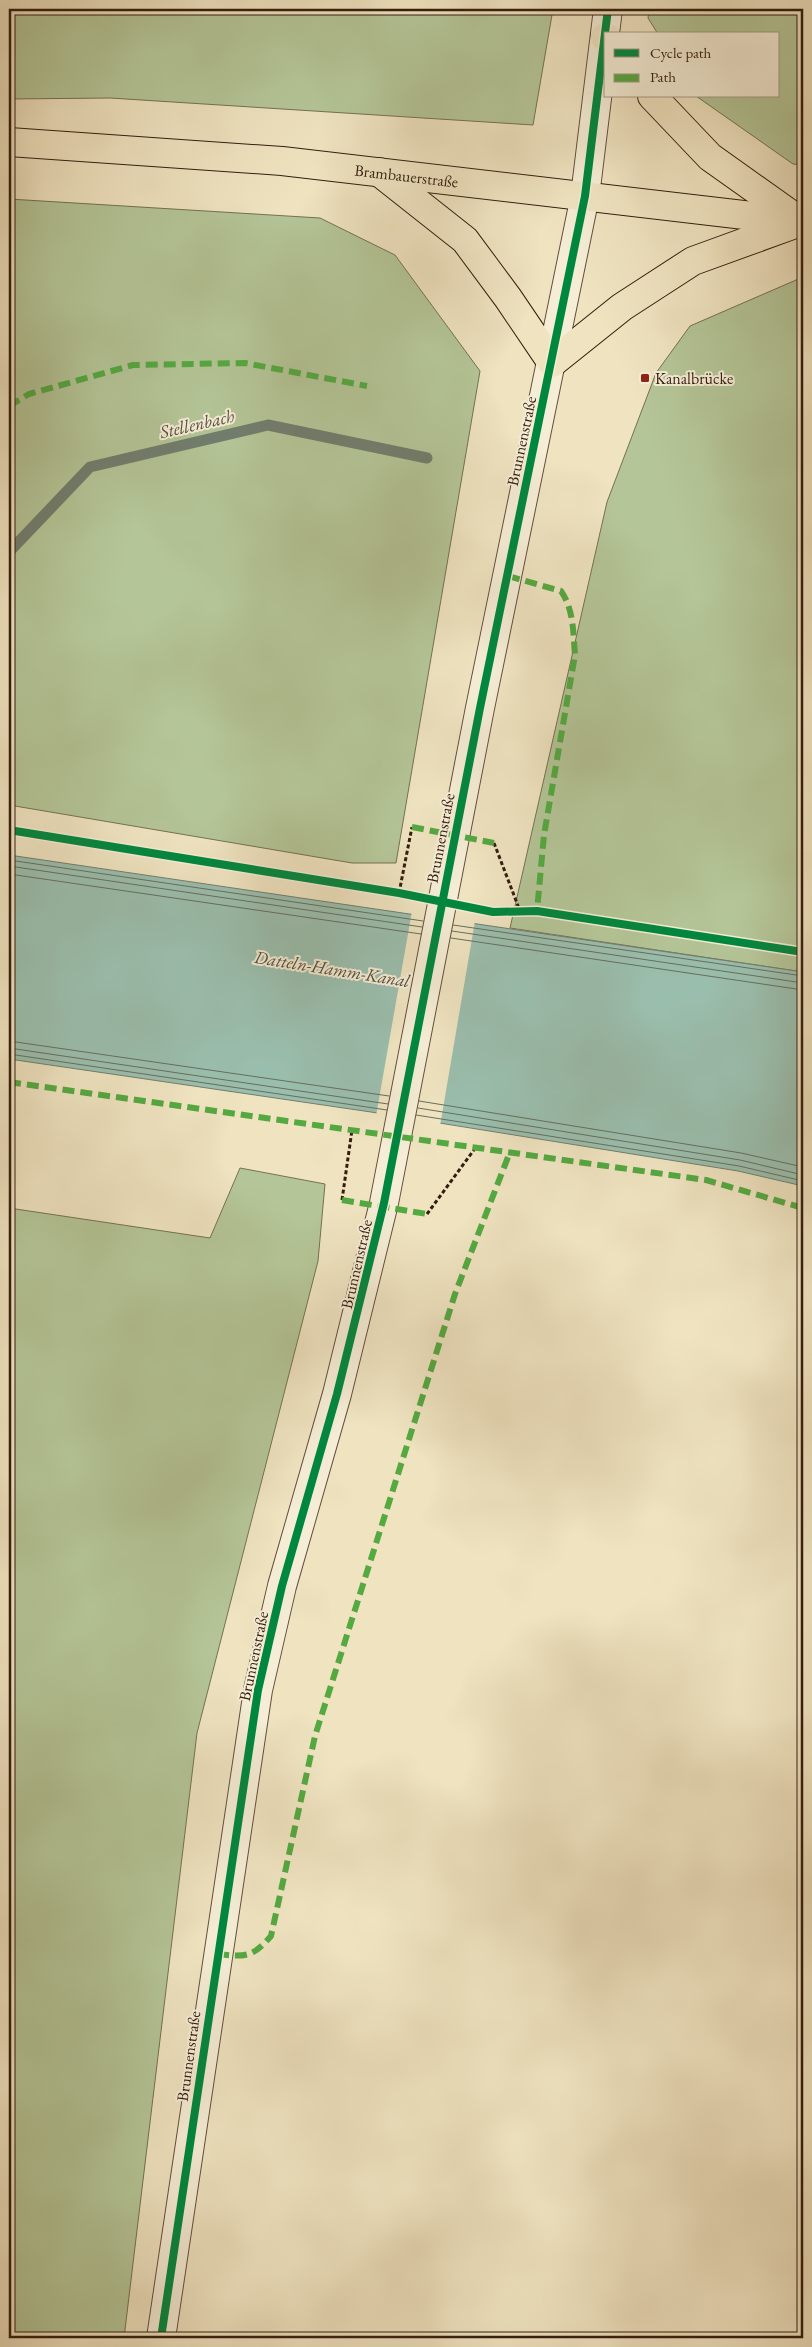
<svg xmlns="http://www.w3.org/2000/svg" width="812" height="2347" viewBox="0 0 812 2347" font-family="'EB Garamond',serif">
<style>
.green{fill:#b4c597;stroke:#747153}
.water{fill:#9abead;stroke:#717e6e}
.pier{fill:#efe3c0}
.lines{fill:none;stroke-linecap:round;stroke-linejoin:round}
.shore{stroke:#676e5e;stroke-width:1}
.stream{stroke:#717e6e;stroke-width:11}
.minor-casing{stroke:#634e3b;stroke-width:30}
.major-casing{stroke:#341d0f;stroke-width:30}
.path{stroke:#341d0f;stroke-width:3;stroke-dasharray:4 2.5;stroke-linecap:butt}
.minor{stroke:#f5edd6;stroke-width:28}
.major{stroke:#efe3c0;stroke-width:28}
.quiet{stroke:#54a941;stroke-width:6;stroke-dasharray:12 6;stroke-linecap:butt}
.cycleway-casing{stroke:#f5edd6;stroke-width:11}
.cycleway{stroke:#00873e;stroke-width:8}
.poi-dot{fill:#8f2418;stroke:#f5edd6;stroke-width:2}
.labels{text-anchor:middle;stroke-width:4;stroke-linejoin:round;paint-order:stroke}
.street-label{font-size:16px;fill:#341d0f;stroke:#f5edd6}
.poi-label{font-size:16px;fill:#341d0f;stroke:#f5edd6;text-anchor:start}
.water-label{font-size:18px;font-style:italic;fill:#534d3e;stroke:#f5edd6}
</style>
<rect width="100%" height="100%" fill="#efe3c0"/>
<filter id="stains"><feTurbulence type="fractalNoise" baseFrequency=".004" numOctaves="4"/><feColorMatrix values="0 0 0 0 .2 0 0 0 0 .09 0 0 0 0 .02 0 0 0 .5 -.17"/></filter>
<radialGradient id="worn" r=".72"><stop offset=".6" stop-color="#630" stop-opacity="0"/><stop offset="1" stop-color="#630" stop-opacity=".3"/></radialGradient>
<g class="green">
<polygon points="9,9 553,9 533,125 110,98 9,99"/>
<polygon points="649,9 803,9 803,165 793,164 696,96 778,96 778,34 658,34 648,18"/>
<polygon points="9,199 320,218 395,255 480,371 396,863 352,863 9,805"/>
<polygon points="803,277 803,972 510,928 607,502 656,373 690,326"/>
<polygon points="240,1168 325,1184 318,1261 197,1733 124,2338 9,2338 9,1208 210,1238"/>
</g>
<polygon class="water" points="9,855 803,972 803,1186 738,1171 371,1112 9,1059"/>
<polygon class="pier" points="412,911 475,921 440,1126 376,1116"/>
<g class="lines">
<g class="shore">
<polyline points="9,860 423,921"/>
<polyline points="9,866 422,927"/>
<polyline points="9,874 421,934"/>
<polyline points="453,925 803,976"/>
<polyline points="452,931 803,983"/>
<polyline points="451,938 803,990"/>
<polyline points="9,1041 389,1096"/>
<polyline points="9,1048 388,1104"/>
<polyline points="9,1054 387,1110"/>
<polyline points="419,1101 741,1153 803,1167"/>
<polyline points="418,1108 740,1160 803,1175"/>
<polyline points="416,1115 739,1166 803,1181"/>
</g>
<polyline class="stream" points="9,552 90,467 268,425 427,458"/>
<defs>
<polyline id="minor" points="161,2338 258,1690 282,1586 337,1394 384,1203 480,708 585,196 608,9"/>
<g id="major">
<polyline points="605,37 606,37"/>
<polyline points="652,96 710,157 800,221"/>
<path id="s1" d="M9,142L282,161L803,222"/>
<polyline points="379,172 465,240 508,298 552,363 622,307 693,261 795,224"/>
</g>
</defs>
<use href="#minor" class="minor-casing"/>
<use href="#major" class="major-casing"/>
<g class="path">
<polyline points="494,843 520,911"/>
<polyline points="399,893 412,827"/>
<polyline points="342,1200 352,1130"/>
<polyline points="427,1214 476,1147"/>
</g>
<use href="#minor" class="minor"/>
<use href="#major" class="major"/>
<g class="quiet">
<polyline points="9,406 29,394 133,365 245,363 367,386"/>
<path d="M508,576L561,591C574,610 573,632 575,655L544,835L537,911"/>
<polyline points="412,827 494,843"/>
<polyline points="9,1082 706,1180 803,1208"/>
<polyline points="342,1200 427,1214"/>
<path d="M217,1954C245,1957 252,1958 271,1936L315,1736L455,1294L510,1152"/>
</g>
<defs>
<g id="cycleway">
<polyline points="9,830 399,893 493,912 537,911 803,952"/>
<polyline points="161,2338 258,1690 282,1586 337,1394 384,1203 480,708 585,196 608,9"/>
</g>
</defs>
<use href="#cycleway" class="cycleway-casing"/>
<use href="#cycleway" class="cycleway"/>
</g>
<rect class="poi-dot" x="640" y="373" width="10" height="10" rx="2.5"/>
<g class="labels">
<g class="street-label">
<text dy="6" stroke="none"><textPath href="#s1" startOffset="399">Brambauerstraße</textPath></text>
<text transform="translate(521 441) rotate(-78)" y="6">Brunnenstraße</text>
<text transform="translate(440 838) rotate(-79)" y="6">Brunnenstraße</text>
<text transform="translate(356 1264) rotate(-77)" y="6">Brunnenstraße</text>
<text transform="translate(253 1656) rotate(-78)" y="6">Brunnenstraße</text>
<text transform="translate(188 2056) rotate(-82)" y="6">Brunnenstraße</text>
</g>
<g class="poi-label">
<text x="655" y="384">Kanalbrücke</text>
</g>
<g class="water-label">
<text transform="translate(197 424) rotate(-13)" y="6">Stellenbach</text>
<text transform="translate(332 969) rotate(9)" y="6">Datteln-Hamm-Kanal</text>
</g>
</g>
<rect width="812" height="2347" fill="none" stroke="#efe3c0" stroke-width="30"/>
<rect x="10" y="10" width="792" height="2327" fill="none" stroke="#341d0f" stroke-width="2.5"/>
<rect x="15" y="15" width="782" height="2317" fill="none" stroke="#341d0f"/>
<rect x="604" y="32" width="175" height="65" fill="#f5edd6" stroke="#a89a86"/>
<rect x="614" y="49" width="25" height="8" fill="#00873e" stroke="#a89a86"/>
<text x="650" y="58" font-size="15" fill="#341d0f">Cycle path</text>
<rect x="614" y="74" width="25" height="8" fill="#54a941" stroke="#a89a86"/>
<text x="650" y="82" font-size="15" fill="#341d0f">Path</text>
<rect width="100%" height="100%" filter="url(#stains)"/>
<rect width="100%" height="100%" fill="url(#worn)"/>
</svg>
